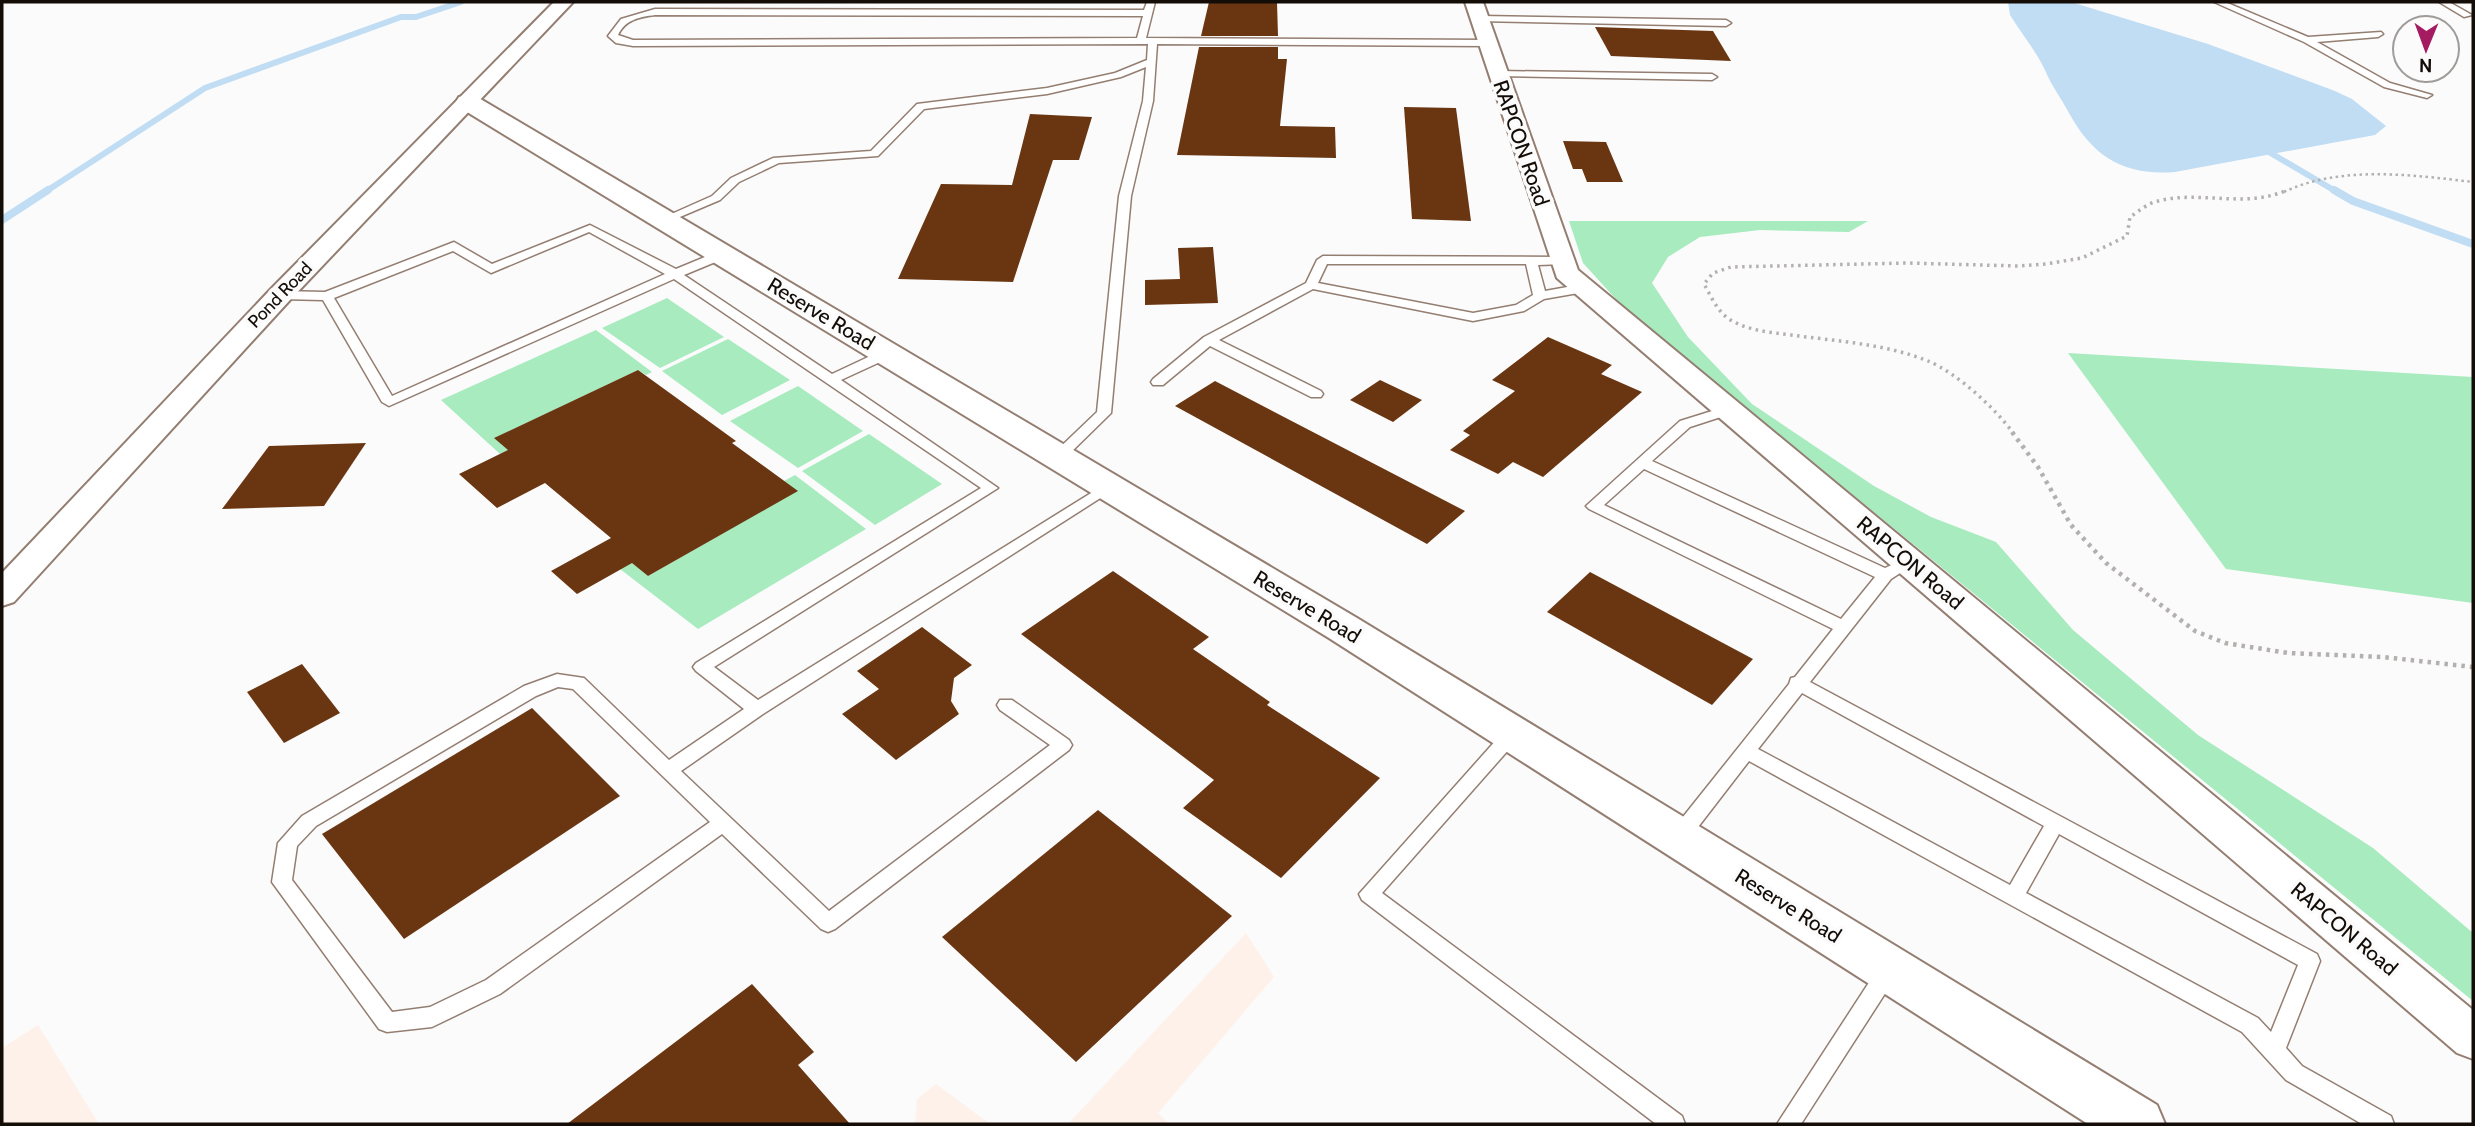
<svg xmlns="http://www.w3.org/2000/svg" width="2475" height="1126" viewBox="0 0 2475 1126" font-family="Cabin,sans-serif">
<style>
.built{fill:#fef1ea}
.green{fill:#a7ebbf}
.water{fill:#c1ddf4}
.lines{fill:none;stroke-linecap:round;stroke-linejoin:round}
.stream-far1{stroke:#c1ddf4;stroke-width:6}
.stream{stroke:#c1ddf4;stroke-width:8}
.building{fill:#6a3612}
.lane-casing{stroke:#947e71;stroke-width:3}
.street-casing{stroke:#947e71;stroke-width:4}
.secondary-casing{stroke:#947e71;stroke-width:4}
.path-far2{stroke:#b3b0af;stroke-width:2.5;stroke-dasharray:2.5 3.5;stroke-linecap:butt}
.path-far1{stroke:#b3b0af;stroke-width:3.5;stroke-dasharray:2.5 4.5;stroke-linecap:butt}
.path{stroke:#b3b0af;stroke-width:4.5;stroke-dasharray:3.5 5;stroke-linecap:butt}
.lane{fill:#fff;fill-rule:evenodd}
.street{fill:#fff;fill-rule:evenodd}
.secondary{fill:#fff;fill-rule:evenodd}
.labels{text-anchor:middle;stroke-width:7;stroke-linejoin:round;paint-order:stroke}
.far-street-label{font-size:18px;fill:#130c07;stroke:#fbfbfb}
.street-label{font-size:21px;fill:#130c07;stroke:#fbfbfb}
</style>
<rect width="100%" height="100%" fill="#fbfbfb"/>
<g class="built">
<polygon points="1246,933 1274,977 1158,1113 1169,1124 1068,1124"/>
<polygon points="38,1025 99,1124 2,1124 2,1048"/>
<polygon points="936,1084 990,1124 915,1124 917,1099"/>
</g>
<g class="green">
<polygon points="1569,221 1868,221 1849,232 1760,230 1700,237 1668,257 1652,283 1688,337 1752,404 1874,486 1931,517 1996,542 2073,630 2198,735 2373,848 2473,933 2473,1001 1625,309 1583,263"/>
<polygon points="667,298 724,337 660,368 602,328"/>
<polygon points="596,330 652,372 646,375 638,370 495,438 509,450 500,454 441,400"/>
<polygon points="728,339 790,380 722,415 662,371"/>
<polygon points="2068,353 2473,377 2473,603 2226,569"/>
<polygon points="798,386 863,431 798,468 730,421"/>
<polygon points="869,434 942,484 875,525 802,471"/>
<polygon points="795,475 866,529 698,629 620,569 632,562 648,576 797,491 784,481"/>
</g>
<path class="water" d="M2008,2H2071L2208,44L2335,91L2352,99L2386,126L2375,135L2175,172C2124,176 2093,157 2069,113C2061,98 2051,85 2045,70C2036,51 2021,33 2010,15Z"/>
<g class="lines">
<g class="stream-far1">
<polyline points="2262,148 2337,192"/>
<polyline points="45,192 205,88 401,17 416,17 461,2"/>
</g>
<g class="stream">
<polyline points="2334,190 2353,201 2473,244"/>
<polyline points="2,220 48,190"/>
</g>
</g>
<g class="building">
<polygon points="1209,2 1277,2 1278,36 1201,36"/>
<polygon points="1595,27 1713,31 1731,61 1611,56"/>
<polygon points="1199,47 1278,47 1278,59 1287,59 1280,126 1335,127 1336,158 1177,155"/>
<polygon points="1404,107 1456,108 1471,221 1412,219"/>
<polygon points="1030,114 1092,117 1079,160 1053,160 1013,282 898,279 941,184 1012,185"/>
<polygon points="1563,141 1606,142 1623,182 1587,182 1582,169 1573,169"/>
<polygon points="1213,247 1218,303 1145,305 1145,280 1180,279 1178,248"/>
<polygon points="1548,337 1612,365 1601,374 1642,392 1543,477 1513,462 1498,474 1450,450 1470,435 1463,431 1515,391 1492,380"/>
<polygon points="638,370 736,441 732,443 798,491 648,576 632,563 577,594 551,571 611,538 545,483 497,508 459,474 508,450 494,438"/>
<polygon points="1380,380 1422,400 1393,422 1350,400"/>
<polygon points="1215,381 1309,430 1465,511 1427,544 1175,406"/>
<polygon points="366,443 324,506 222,509 269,446"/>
<polygon points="1113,571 1209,637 1193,649 1270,702 1267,705 1380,778 1281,878 1183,808 1214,780 1021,634"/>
<polygon points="1590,572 1753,659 1712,705 1547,612"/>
<polygon points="922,627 972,665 954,678 951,701 959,714 896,760 842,714 879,689 857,671"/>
<polygon points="302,664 340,713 284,743 247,692"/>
<polygon points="532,708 620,796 404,939 322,834"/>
<polygon points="1098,810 1232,916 1076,1062 942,937"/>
<polygon points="752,984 814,1052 798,1065 850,1124 567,1124"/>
</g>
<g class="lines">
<defs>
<g id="lane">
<path d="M1147,2H1155L1146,38L1488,40L1493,43L1488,46L1157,44L1153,101L1131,196L1111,413L1063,460L1058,462L1051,457L1053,454L1097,412L1119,196L1143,101L1146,67L1121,77L1047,94L924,109L878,156L779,163L739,182L720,200L668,222L658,220L712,196L731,178L773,158L871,151L917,104L1047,88L1115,73L1147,60L1148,44L633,46L616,43L608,36L621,19L655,9L1144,10ZM655,15L1143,16L1137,38L633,40L618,35C625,20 639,17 655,15Z"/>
<polygon points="2214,2 2225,2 2308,37 2381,32 2383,34 2378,37 2317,42 2390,83 2432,95 2427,98 2384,87 2304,42"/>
<polygon points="2439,2 2449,2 2472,15 2464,17"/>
<polygon points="1480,16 1726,20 1731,23 1726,26 1477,21 1475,19"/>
<polygon points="1498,71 1712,74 1717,77 1712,80 1495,76 1493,74"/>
<path d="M590,225L676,269L717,252H725V258L684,275L832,374L881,351H891V357L841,380L998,488L714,667L758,700L1104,485H1114L1116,488L763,714L681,771L829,911L1050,745L1000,710L997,705L1000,700H1012L1069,740L1072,745L1069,750L835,929L828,932L821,929L722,834L500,994L432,1027L387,1032L379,1029L272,882L278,843L302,816L524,686L557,674L584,678L669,760L744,709L696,671L693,667L696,663L981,488L674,279L389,406L382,402L323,300L280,299L274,295L280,291L325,292L454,242L492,264ZM589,232L665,274L392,396L334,298L453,251L491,273ZM558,687L573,689L710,822L486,980L430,1007L392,1012L292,880L297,846L316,826L536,696Z"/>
<path d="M1323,256L1561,257L1567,261L1565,264L1538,265L1545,291L1584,284L1590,288L1584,292L1544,299L1524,311L1473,321L1313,289L1219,340L1321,391L1323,394L1321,397H1311L1210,346L1163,385H1153L1151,382L1153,379L1204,337L1306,283L1317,260ZM1327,264H1526L1533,295L1516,305L1473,313L1318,283Z"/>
<path d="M1728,406L1735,410L1733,413L1690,427L1652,461L1885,568L1909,557L1917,562L1891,579L1810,682L2317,954L2320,961L2286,1048L2302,1066L2391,1116L2394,1124H2362L2286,1080L2242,1032L1749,761L1685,844L1678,846L1671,844L1668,838L1671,832L1789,684L1791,678L1795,677L1833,629L1589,509L1586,506L1680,421ZM1644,469L1875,577L1841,619L1604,505ZM1802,693L2044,826L2010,885L1758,749ZM2059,834L2298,965L2271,1032L2258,1018L2026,893Z"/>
<polygon points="1512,727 1518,729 1521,734 1518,739 1382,893 1682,1116 1685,1124 1656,1124 1362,900 1359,894 1506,729"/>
<polygon points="1888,962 1895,964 1898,971 1895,978 1801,1124 1777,1124 1881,964"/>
</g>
<g id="street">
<polygon points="554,2 573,2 289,301 14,602 2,606 2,573 271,289"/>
<polygon points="1465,2 1483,2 1578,270 2473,1010 2473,1059 2457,1053 1557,278"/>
</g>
<polygon id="secondary" points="468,95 477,97 1357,618 2157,1105 2165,1124 2088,1124 1329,638 459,107 456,102 459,97"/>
</defs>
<use href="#lane" class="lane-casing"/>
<use href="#street" class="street-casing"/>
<use href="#secondary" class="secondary-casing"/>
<path class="path-far2" d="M2284,192C2340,165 2413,175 2473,182"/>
<path class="path-far1" d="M2014,434C1995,408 1957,373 1928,361C1886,344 1836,341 1791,335C1769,332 1748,331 1729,319C1717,311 1711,296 1704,284L1713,273L1731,267L1907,263L2019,266L2046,264L2082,258L2127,236L2130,217C2139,211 2148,203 2158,201C2201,190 2246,209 2287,190"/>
<polyline class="path" points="2012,432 2038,467 2071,525 2106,563 2195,631 2225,643 2288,653 2383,657 2473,667"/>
<use href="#lane" class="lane"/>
<use href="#street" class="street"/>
<use href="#secondary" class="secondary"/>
</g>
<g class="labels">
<g class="far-street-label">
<text transform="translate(280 295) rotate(-46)" y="6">Pond Road</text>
</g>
<g class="street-label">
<text transform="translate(1521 143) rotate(71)" y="7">RAPCON Road</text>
<text transform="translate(821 314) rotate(31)" y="7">Reserve Road</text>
<text transform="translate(1910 563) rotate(40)" y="7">RAPCON Road</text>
<text transform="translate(1307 607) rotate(31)" y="7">Reserve Road</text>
<text transform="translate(1788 906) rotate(32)" y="7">Reserve Road</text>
<text transform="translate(2344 929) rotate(40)" y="7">RAPCON Road</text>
</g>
</g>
<rect width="2475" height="1126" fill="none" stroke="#130c07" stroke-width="7"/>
<g transform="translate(2426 49) rotate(181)"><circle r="33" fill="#fbfbfb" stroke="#9e9b99" stroke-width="2"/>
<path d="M0-5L12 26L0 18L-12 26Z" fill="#a51b62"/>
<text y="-10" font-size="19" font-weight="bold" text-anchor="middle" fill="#130c07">N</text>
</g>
</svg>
